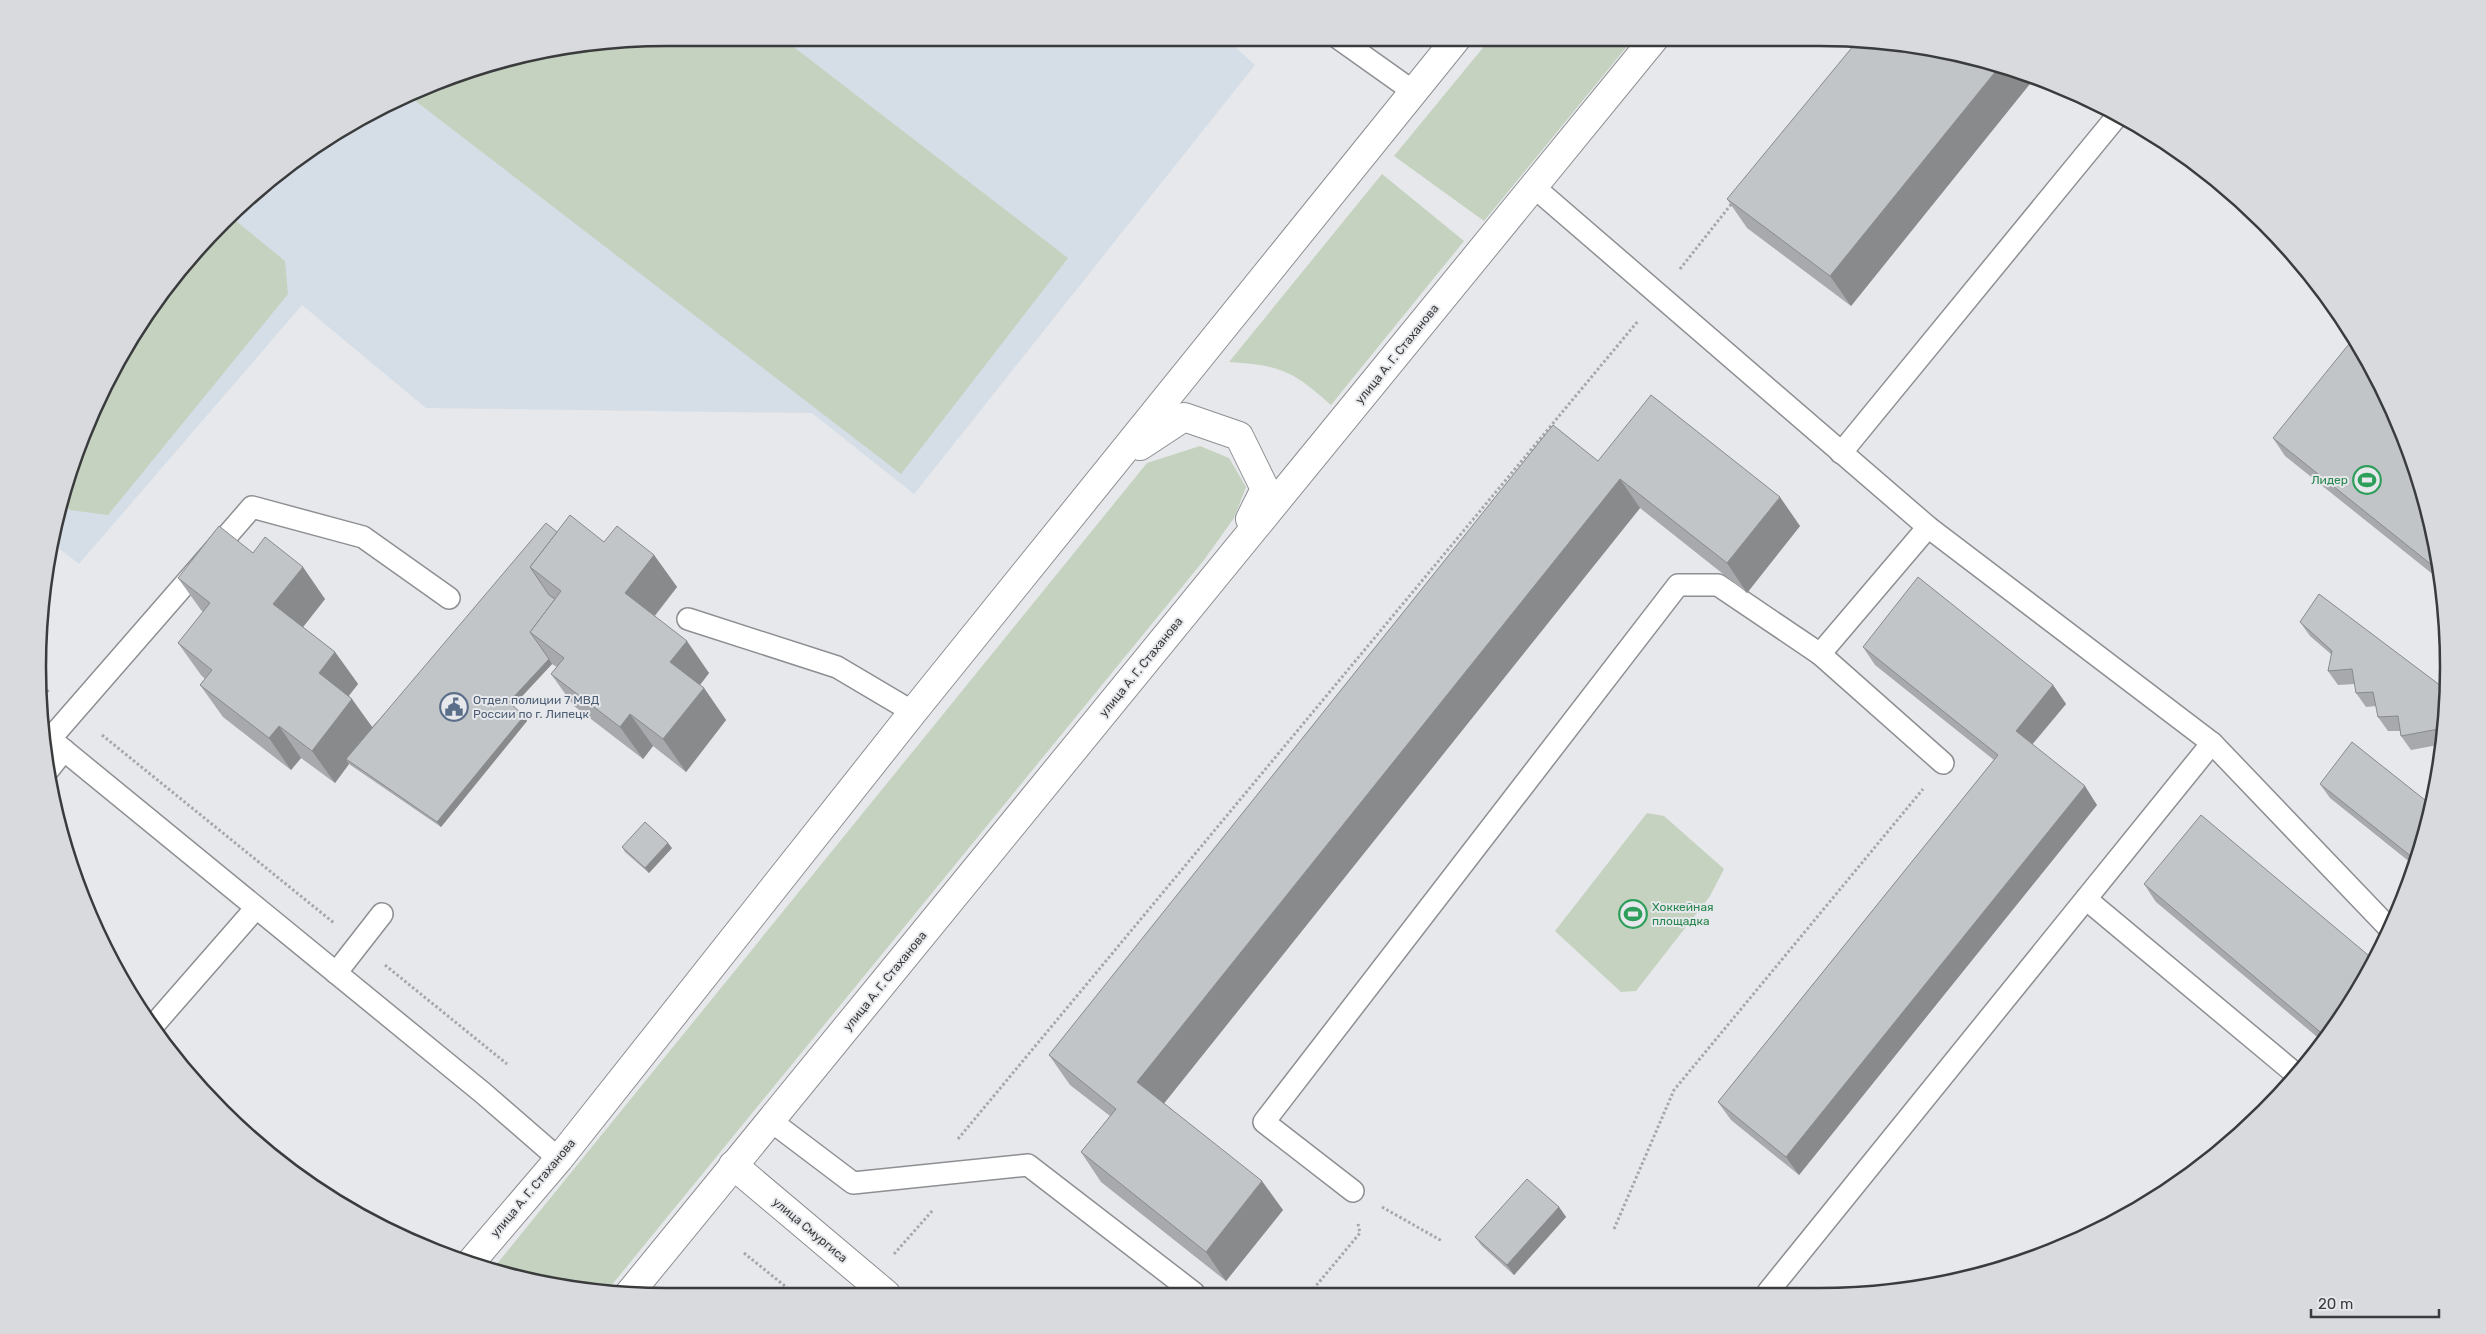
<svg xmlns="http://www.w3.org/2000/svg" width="2486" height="1334" viewBox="0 0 2486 1334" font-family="Rubik,sans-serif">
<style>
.built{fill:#d5dde6}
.green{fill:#c5d2bf}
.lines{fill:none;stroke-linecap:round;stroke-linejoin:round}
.service-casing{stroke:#8d8f92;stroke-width:24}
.minor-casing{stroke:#8d8f92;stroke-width:30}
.secondary-casing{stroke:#8d8f92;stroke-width:30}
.path{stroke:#a5a7a9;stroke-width:3;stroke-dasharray:2.5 2.5;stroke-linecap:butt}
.service{stroke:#fff;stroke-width:21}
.minor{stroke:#fff;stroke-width:28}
.secondary{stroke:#fff;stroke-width:28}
.wall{fill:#a7a9ac}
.shaded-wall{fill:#888a8c}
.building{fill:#c2c5c8;stroke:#888a8c}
.labels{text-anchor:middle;stroke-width:4;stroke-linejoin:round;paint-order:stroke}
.street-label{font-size:12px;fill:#3a3b3c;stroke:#e6e8eb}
.leisure-label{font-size:12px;fill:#27864d;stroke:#e6e8eb;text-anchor:end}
.service-label{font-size:12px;fill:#4e5e75;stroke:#e6e8eb;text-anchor:start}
.rim{fill:none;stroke:#3a3b3c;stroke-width:2.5}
</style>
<rect width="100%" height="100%" fill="#e6e8eb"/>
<polygon class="built" points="667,38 1225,38 1255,65 914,494 812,413 426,408 302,305 79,564 52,543 59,504 86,426 143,318 194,252 284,168 352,122 464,71 544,50"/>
<g class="green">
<polygon points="667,38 782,38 1068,258 901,474 409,96 464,71 544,50"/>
<polygon points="1491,38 1633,39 1484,221 1394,156"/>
<path d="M1382,174L1464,241L1331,405C1293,371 1280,365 1229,362Z"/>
<polygon points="231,217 285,261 288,294 108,515 70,510 60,502 86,426 143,318 194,252"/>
<polygon points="1200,446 1229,458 1246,487 1234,518 1204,560 606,1292 504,1275 492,1270 1147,463"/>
<polygon points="1647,813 1664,816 1724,869 1710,896 1636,991 1621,992 1555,931"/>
</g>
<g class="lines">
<defs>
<g id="service">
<polyline points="1338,38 1414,92"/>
<polyline points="1534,187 1928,527 2212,743 2389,928"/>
<polyline points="1841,453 2118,115"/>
<polyline points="688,619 837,667 913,712"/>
<polyline points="1820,654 1928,527"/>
<polyline points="43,733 483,1093 559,1159"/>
<polyline points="50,739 252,507 363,537 449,598"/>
<polyline points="49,769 64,750"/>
<polyline points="2086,899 2297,1075"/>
<polyline points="336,973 382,914"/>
<polyline points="152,1027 256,908"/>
<polyline points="771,1121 853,1183 1028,1165 1194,1293"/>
<polyline points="1353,1191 1264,1122 1678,585 1718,585 1820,654 1943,763"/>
<polyline points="1768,1292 2212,743"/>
</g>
<polyline id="minor" points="733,1165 886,1294"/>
<g id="secondary">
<polyline points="1140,446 1184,417 1239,436 1265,489 1250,519"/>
<polyline points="471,1262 559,1159 913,712 1457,38"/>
<polyline points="628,1295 1654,39"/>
</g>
</defs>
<use href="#service" class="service-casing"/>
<use href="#minor" class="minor-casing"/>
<use href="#secondary" class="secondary-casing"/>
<g class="path">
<polyline points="1680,269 1733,202"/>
<polyline points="39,684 49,692"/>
<polyline points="102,735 334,923"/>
<polyline points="385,965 507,1064"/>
<polyline points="958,1139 1638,321"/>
<polyline points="1382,1207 1442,1241"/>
<polyline points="1614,1229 1674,1090 1923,789"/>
<polyline points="744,1253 796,1295"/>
<polyline points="894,1254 933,1210"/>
<polyline points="1310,1293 1360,1233 1358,1224"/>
</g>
<use href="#service" class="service"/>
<use href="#minor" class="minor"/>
<use href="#secondary" class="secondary"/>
</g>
<g class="wall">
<polygon points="1982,59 2033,80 1851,306 1747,228 1727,199"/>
<polygon points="2273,438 2427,504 2440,580 2285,456"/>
<polygon points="1598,461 1800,526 1747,593 1640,508 1164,1103 1283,1210 1226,1281 1101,1182 1081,1152 1110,1116 1070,1085 1049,1055"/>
<polygon points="557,532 604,542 654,555 677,587 655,616 709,673 700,685 704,688 726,720 686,772 653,746 643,759 574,706 551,674 557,667 552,664 513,706 527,721 441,827 349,764 335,783 301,758 291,770 223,717 200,685 205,679 201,675 178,643 203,612 201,610 178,578 253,553 325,599 303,627 335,652 358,684 349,696 372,727"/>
<polygon points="2300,622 2445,689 2443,744 2411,750 2401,736 2400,731 2388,731 2378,717 2376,706 2366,707 2356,693 2355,684 2338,685 2328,671 2332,655 2310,636"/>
<polygon points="1863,647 2053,685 2066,704 2032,745 2097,805 1799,1175 1731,1120 1718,1102 1994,760 1875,665"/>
<polygon points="2320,784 2430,804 2416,867 2330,798"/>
<polygon points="622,847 672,848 649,873 625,852"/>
<polygon points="2144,884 2364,982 2322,1041 2156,902"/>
<polygon points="1559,1207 1566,1217 1514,1275 1482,1246 1475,1237"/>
</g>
<g class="shaded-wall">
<polygon points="2000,66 2033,80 1851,306 1830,276"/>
<polygon points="1620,479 1640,508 1158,1111 1137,1082"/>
<polygon points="1780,497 1800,526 1747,593 1727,563"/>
<polygon points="654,555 677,587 647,625 625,593"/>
<polygon points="303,567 325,599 296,636 273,604"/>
<polygon points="687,641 709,673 693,694 670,662"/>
<polygon points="335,652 358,684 341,705 319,673"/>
<polygon points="549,659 552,664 512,707 509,702"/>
<polygon points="2053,685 2066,704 2028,749 2016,731"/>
<polygon points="704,688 726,720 686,772 663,739"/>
<polygon points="352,699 375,731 346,759 349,764 335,783 312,751"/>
<polygon points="630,714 653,746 643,759 620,727"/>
<polygon points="524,716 527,721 441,827 437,822"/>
<polygon points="279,726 301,758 291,770 269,738"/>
<polygon points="2085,786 2097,805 1799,1175 1786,1157"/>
<polygon points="668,843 672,848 649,873 645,868"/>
<polygon points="1262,1181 1283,1210 1226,1281 1206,1252"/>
<polygon points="1559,1207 1566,1217 1514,1275 1507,1265"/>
</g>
<g class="building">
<polygon points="1859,39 1982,59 2000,66 1830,276 1727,199"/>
<polygon points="2353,339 2383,388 2427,504 2438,570 2273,438"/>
<polygon points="1651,395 1780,497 1727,563 1620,479 1137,1082 1262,1181 1206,1252 1081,1152 1116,1109 1049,1055 1553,425 1598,461"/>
<polygon points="570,515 604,542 617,526 654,555 625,593 687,641 670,662 704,688 663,739 630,714 620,727 551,674 564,658 530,632 561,591 530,567"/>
<polygon points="546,523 557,532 530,567 549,595 555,599 530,632 549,659 509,702 524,716 437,822 346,759"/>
<polygon points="219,526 253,553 265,537 303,567 273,604 335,652 319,673 352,699 312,751 279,726 269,738 200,685 212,670 178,643 210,603 178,578"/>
<polygon points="1918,577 2053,685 2016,731 2085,786 1786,1157 1718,1102 1998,755 1863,647"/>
<polygon points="2319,594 2445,689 2444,728 2401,736 2398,716 2378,717 2373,692 2356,693 2352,669 2328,671 2332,651 2300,622"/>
<polygon points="2352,742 2430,804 2417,861 2320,784"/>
<polygon points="2201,815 2374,960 2364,982 2325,1036 2144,884"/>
<polygon points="645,822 668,843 645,868 622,847"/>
<polygon points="1527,1179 1559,1207 1507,1265 1475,1237"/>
</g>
<defs>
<symbol id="stadium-ring" viewBox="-11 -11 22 22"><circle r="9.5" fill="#e6e8eb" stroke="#2e9e5b" stroke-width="1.5"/><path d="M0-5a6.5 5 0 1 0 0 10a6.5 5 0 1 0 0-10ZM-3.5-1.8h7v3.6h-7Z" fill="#2e9e5b"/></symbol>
<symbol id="civic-ring" viewBox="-11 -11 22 22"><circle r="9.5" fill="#e6e8eb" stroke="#5c6f8a" stroke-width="1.5"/><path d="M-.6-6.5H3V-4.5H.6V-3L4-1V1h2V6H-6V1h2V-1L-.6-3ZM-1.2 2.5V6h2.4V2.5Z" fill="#5c6f8a"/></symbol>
</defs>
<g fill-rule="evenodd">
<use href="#stadium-ring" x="2351" y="464" width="32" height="32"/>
<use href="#civic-ring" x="438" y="691" width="32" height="32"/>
<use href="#stadium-ring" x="1617" y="898" width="32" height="32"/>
</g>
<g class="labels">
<g class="street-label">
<text transform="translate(1397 354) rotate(-51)" y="4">улица А. Г. Стаханова</text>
<text transform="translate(1141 667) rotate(-51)" y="4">улица А. Г. Стаханова</text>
<text transform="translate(885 981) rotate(-51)" y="4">улица А. Г. Стаханова</text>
<text transform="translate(533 1188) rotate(-50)" y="4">улица А. Г. Стаханова</text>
<text transform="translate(810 1230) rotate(40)" y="4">улица Смургиса</text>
</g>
<g class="leisure-label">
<text x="2348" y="484">Лидер</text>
<text x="1652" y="911" text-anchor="start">Хоккейная<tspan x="1652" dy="14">площадка</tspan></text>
</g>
<g class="service-label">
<text x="473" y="704">Отдел полиции 7 МВД<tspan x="473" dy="14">России по г. Липецк</tspan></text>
</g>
</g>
<path d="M0 0H2486V1334H0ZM667 46H1819A621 621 0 0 1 2440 667V667A621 621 0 0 1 1819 1288H667A621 621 0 0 1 46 667V667A621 621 0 0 1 667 46Z" fill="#d8dadd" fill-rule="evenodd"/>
<path class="rim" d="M667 46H1819A621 621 0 0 1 2440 667V667A621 621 0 0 1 1819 1288H667A621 621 0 0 1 46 667V667A621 621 0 0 1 667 46Z"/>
<path d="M2311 1309v8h128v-8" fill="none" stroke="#3a3b3c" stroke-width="2.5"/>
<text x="2318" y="1309" font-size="15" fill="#3a3b3c" stroke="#e6e8eb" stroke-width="4" paint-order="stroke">20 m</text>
</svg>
